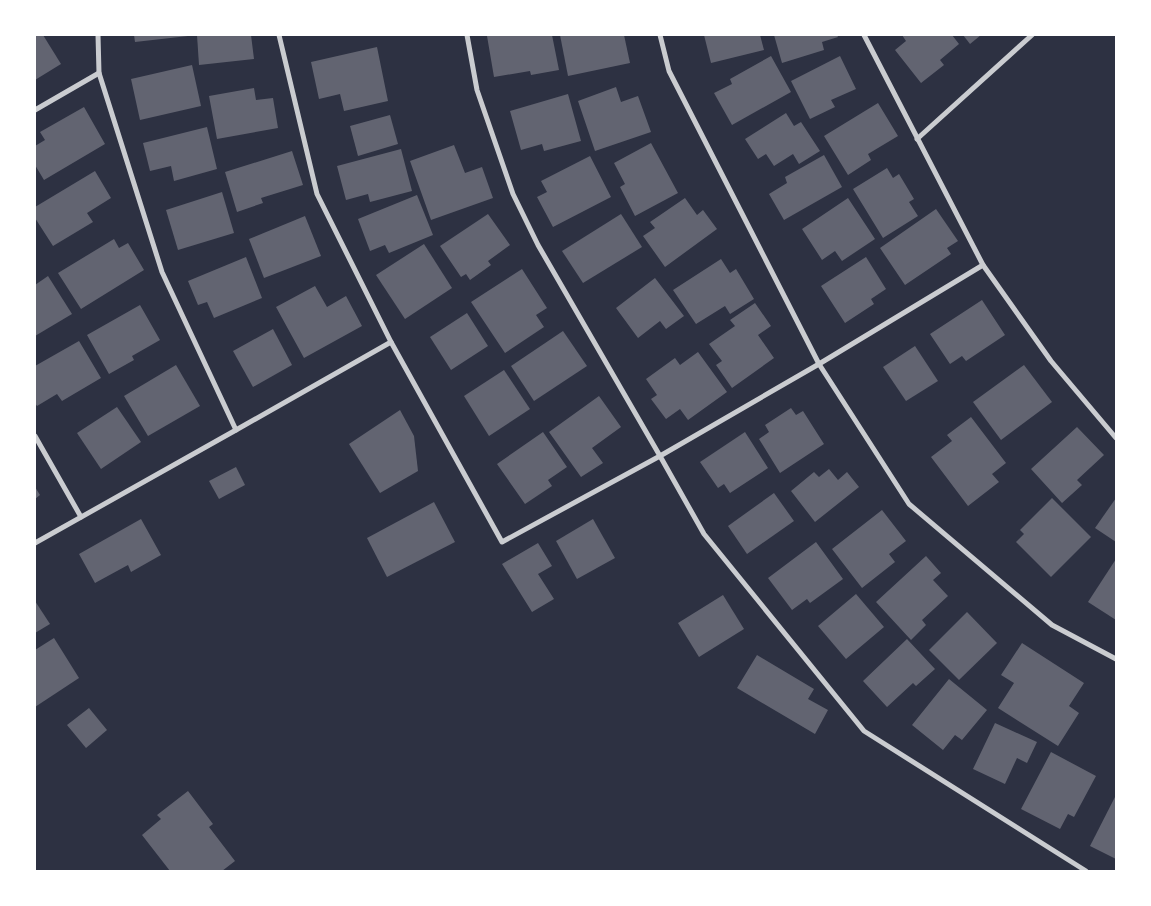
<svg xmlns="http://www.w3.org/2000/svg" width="1151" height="906" viewBox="0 0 1151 906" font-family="Manrope,sans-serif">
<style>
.building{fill:#626471}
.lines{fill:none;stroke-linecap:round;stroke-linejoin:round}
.minor{stroke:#caccd0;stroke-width:5}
</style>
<rect width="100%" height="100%" fill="#2d3142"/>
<g class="building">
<polygon points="35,35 43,35 61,64 35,80"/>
<polygon points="134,35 187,35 188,36 135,42"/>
<polygon points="197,35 251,35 254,59 199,65"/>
<polygon points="495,35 552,35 559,70 531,75 530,71 494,77 487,36"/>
<polygon points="560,35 624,35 630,63 568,76"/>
<polygon points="704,35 760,35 764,50 711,63"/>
<polygon points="774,35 837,35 838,37 822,42 824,50 782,63"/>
<polygon points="902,35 952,35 959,44 940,60 944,65 921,83 895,50 906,41"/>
<polygon points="963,35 981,35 970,44"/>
<polygon points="377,47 388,101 344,111 340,94 319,99 311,62"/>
<polygon points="771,56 791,92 732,125 714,93 732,84 730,79"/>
<polygon points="840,56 856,89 831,100 835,107 810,119 791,81"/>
<polygon points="192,65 201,106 140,120 131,79"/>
<polygon points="616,87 621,102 638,96 651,132 595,151 578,101"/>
<polygon points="254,88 256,100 273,98 278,128 217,139 209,96"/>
<polygon points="568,94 581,141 544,151 542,144 521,150 510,111"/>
<polygon points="878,103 898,136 868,154 871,160 848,175 824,136"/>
<polygon points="84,107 105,144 44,180 35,165 35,146 45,140 40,132"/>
<polygon points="786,113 794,126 801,122 820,151 799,164 793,154 774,166 766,154 758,159 745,139"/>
<polygon points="390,115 398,144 358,156 350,126"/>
<polygon points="207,127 217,169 174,181 171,166 150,171 143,143"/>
<polygon points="651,143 678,193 635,216 620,187 625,184 614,163"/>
<polygon points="454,145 465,173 482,167 493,198 431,220 410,161"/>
<polygon points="401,149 412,191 370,202 368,194 346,200 337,166"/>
<polygon points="292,151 303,185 261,198 263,203 237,212 225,172"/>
<polygon points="824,155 842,187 784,220 769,194 787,183 785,177"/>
<polygon points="590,156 611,197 553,227 537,197 547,192 541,181"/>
<polygon points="887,168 893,178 899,174 914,199 909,202 918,216 883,238 853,189"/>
<polygon points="95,171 111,198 87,213 93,222 53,246 35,218 35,207"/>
<polygon points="222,192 234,233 178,250 166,210"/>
<polygon points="417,195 433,235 389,253 385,245 370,251 358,219"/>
<polygon points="685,198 697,215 703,210 717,229 665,267 643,236 655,228 650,222"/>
<polygon points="848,198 875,239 842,261 835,251 822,260 802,229"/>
<polygon points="936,209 958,241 947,248 951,254 905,285 880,248"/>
<polygon points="488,214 510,245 488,261 491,265 470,280 466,274 461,277 440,246"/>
<polygon points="621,214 642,247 583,283 562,251"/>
<polygon points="305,216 321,256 264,278 249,239"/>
<polygon points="114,239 119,248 128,243 144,270 81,309 58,273"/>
<polygon points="424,244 452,288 405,319 376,275"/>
<polygon points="246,257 262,298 214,318 207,302 198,305 188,281"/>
<polygon points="866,257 886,289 871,299 874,304 845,323 821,286"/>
<polygon points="721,259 730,273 736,269 754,299 730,314 725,306 696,324 673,290"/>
<polygon points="522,269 547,308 536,315 544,327 505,353 471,302"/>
<polygon points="48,276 72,314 35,336 35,285"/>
<polygon points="655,278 684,316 666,329 660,321 638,338 616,308"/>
<polygon points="315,286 327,307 346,296 362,326 304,358 276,307"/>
<polygon points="982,300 1005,335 966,361 962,356 950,364 930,334"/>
<polygon points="755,303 771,326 758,335 774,358 732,388 716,365 722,361 709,344 735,326 730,320"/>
<polygon points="140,305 160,340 132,356 134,360 109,374 87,335"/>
<polygon points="467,313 488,346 451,370 430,337"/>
<polygon points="273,329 292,365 253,387 233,351"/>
<polygon points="563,331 587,366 534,401 511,366"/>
<polygon points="79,341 101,378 62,401 57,394 37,406 35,403 35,366"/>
<polygon points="915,346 938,381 906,401 883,367"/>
<polygon points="698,352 727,392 688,420 680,409 666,419 651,399 657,395 646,379 675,358 680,365"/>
<polygon points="176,365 200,406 148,436 124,396"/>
<polygon points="1024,365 1052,402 1001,440 973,402"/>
<polygon points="504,370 530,409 489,436 464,396"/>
<polygon points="599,396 621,427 592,448 603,463 581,477 549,432"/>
<polygon points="117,407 141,442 101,469 77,433"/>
<polygon points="791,408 796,415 803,411 824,444 780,473 759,439 769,432 765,425"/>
<polygon points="400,410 414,436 418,471 380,493 349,444"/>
<polygon points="971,417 1006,463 992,474 999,482 968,506 931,457 952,441 947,435"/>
<polygon points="1077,427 1104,455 1077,480 1082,485 1062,503 1031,469"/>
<polygon points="543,432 567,467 548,480 552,486 525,504 497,464"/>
<polygon points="745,432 768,468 730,493 724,484 718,488 700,462"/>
<polygon points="236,467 245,485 219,499 209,481"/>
<polygon points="829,469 838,480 847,472 859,487 815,522 791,491 814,472 819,477"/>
<polygon points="35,487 40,495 35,499"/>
<polygon points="774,493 794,521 747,554 728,526"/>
<polygon points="1052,498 1091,537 1051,577 1016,542 1024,534 1020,530"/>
<polygon points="1116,498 1116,542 1095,528"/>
<polygon points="434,502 455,542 387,577 367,538"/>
<polygon points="882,510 906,541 889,554 895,562 862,588 832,549"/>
<polygon points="141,519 161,555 131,572 128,565 95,583 79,554"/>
<polygon points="593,519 615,558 577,579 556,541"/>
<polygon points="816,542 843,579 810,603 807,599 792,610 768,578"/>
<polygon points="538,543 552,566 538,574 554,599 532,612 502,564"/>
<polygon points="926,556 941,573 933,580 948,596 922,620 926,625 911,640 876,602"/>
<polygon points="1116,559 1116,620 1088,602"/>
<polygon points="856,594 884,627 846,659 818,626"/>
<polygon points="723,595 744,629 699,657 678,623"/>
<polygon points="35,601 50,624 35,633"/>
<polygon points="967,612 997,643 959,680 929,650"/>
<polygon points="54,638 79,678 35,707 35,650"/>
<polygon points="907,639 935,669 916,686 913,683 887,707 863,681"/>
<polygon points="1022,643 1084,683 1069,706 1079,713 1058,746 998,708 1014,683 1001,675"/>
<polygon points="757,655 814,689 808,699 828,710 815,734 737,688"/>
<polygon points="949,679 987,710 962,740 955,735 943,750 912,725"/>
<polygon points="89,708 107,730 86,748 67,725"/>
<polygon points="995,723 1037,742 1027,763 1017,758 1005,784 973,769"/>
<polygon points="1051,752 1096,776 1074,817 1068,814 1060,829 1021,809"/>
<polygon points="188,791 213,824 209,827 235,861 222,871 170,871 142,835 161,819 157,815"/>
<polygon points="1116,795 1116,859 1090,846"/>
</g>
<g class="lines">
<g class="minor">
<polyline points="98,35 99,73 162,272 236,430 391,342 317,194 279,35"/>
<polyline points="660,35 669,71 819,364 909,504 1052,625 1116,659"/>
<polyline points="864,35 983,265"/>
<polyline points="35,110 99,73"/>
<polyline points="917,139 1032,35"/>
<polyline points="391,342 502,542 660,456 538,245 513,194 477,90 467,35"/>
<polyline points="35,436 81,517"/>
<polyline points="35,543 236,430"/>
<polyline points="1086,871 864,731 704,534 660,456 819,364 983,265 1051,361 1116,438"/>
</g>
</g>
<rect width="1151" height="906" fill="none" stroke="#ffffff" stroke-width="72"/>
</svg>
